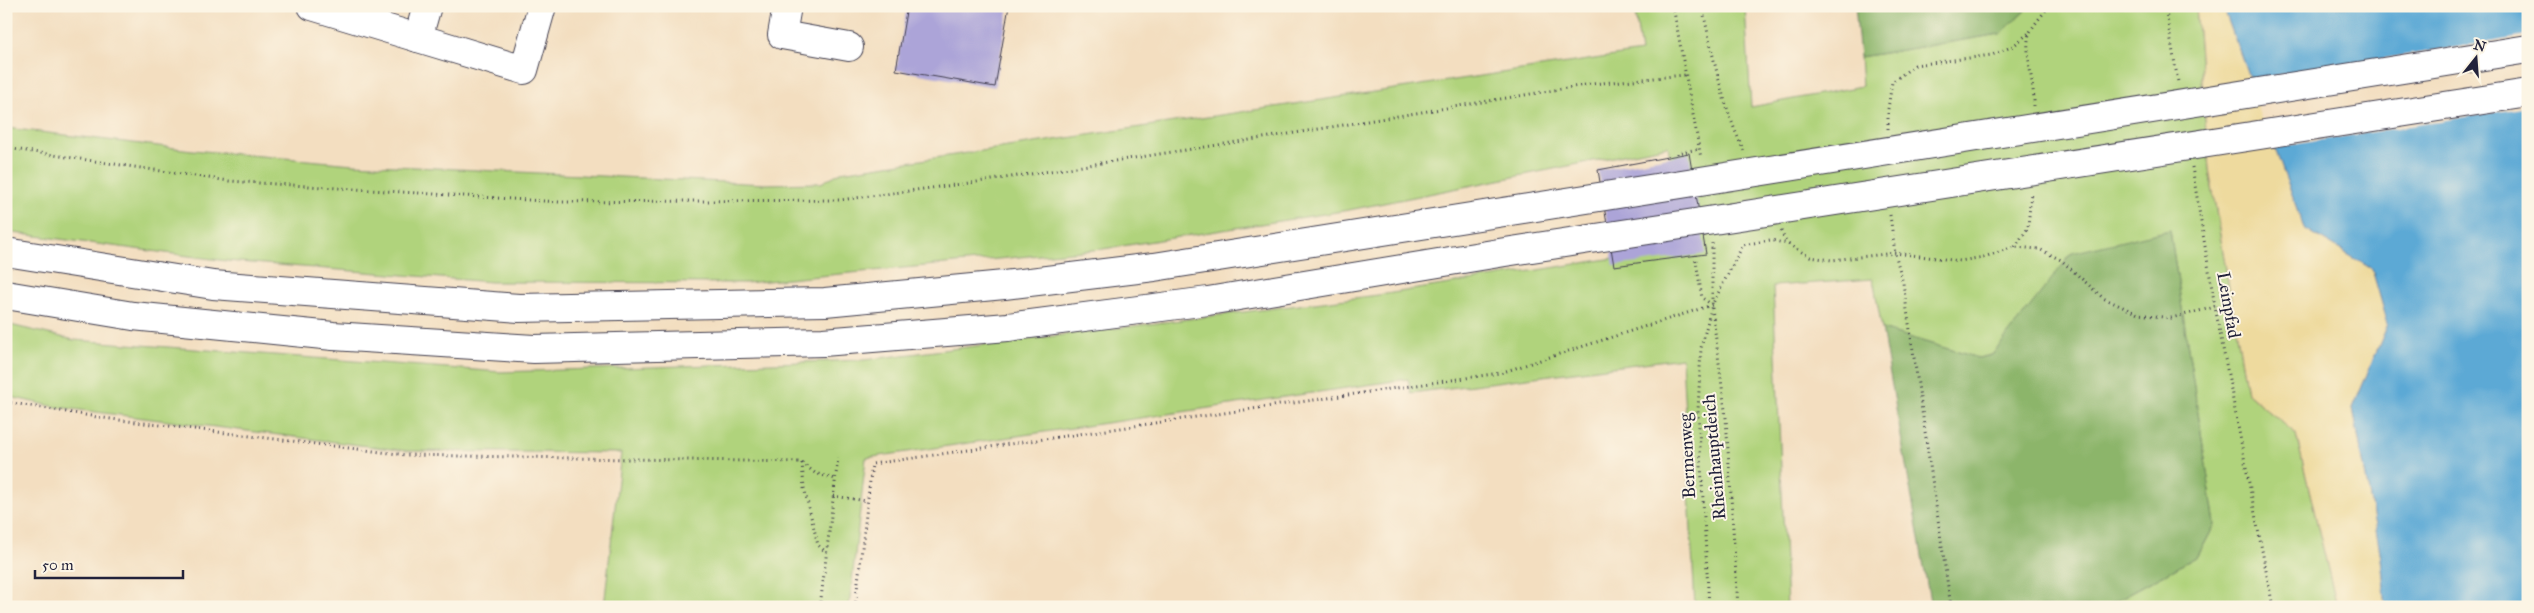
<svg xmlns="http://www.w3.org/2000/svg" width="2534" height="613" viewBox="0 0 2534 613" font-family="'IM FELL Great Primer',serif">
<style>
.green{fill:#b0d37b;stroke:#697a5b}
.forest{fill:#8cb56b;stroke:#576c53}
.sand{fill:#eeda9e;stroke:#887e6c}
.water{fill:#5ca9d5;stroke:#3f6688}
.pier{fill:#f3dec0}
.building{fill:#aca4d8}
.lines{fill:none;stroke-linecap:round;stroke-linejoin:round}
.minor-casing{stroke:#413e4f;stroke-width:30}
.highway-casing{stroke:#413e4f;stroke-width:30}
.path{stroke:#413e4f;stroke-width:3;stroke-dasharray:1 4;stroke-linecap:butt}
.minor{stroke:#fff;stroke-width:28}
.highway{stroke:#fff;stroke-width:28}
.highway-bridge-casing{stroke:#413e4f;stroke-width:30;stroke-linecap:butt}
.highway-bridge{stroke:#fff;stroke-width:28}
.labels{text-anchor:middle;stroke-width:4;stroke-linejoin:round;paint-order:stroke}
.street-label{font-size:18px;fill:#22223b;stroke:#fcf5e5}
</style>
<rect width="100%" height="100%" fill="#fcf5e5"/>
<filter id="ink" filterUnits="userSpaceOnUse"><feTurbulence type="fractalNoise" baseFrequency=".02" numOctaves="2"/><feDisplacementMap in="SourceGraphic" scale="10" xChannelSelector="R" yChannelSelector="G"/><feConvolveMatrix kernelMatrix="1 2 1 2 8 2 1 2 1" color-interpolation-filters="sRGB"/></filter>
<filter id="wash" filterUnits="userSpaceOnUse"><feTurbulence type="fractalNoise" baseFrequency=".0096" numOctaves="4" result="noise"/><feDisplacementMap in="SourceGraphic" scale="20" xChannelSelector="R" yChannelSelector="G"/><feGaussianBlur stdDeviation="1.12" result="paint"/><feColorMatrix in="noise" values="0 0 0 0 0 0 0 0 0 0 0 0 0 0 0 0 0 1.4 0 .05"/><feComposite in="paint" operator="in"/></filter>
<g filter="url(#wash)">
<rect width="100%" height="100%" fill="#f3dec0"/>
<polygon class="green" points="1634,6 1745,6 1751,107 1862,86 1860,57 2000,34 2030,6 2196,6 2209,169 2247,393 2296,434 2337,607 2104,607 2198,556 2215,524 2170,230 2072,254 1992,355 1978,358 1882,329 1873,279 1773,286 1787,607 1695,607 1682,358 1411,393 1408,379 866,458 849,607 604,607 621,453 407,451 56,407 6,396 6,324 74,340 501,372 864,360 1386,294 1684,247 1668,146 1349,210 1103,249 746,283 491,282 227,261 6,232 6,128 192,150 353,164 765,184 821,183 841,172 1641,52"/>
<g class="forest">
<polygon points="1855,6 2030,6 2000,34 1860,57"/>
<polygon points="2170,230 2215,524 2198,556 2104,607 1931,607 1882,329 1978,358 1992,355 2072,253"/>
</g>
<polygon class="sand" points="2196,6 2223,6 2304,228 2372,269 2388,324 2353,408 2381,557 2386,607 2337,607 2296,434 2247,393 2209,169"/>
<polygon class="water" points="2223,6 2528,6 2528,607 2386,607 2381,557 2353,408 2388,324 2372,269 2304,228"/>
<polygon class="pier" points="2528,36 2528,107 2272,148 2247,80"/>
<g id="blocks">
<g class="building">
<polygon points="907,6 1009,6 995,87 896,70"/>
<polygon points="1689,153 1706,254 1614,266 1598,170"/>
</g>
</g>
</g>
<g filter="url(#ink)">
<use href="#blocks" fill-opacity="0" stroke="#413e4f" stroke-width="1"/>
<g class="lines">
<defs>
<g id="minor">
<polyline points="312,6 418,38 427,6"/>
<polyline points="787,6 782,35 849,47"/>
<polyline points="418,38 524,70 542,6"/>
</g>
<g id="highway">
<polyline points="6,252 213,285 519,308 825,302 1004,285 1154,267 1694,182"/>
<polyline points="6,295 133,316 333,336 534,349 823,342 1008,327 1208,301 1505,252 1701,222"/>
</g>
</defs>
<use href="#minor" class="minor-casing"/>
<use href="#highway" class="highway-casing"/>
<g class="path">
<polyline points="1673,6 1701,158"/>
<path d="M1702,6C1713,56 1722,105 1744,151"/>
<polyline points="2165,6 2178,82"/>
<path d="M2034,106C2035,87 2023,46 2030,32C2035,23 2043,14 2049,6"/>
<polyline points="1888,129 1888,109 1892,82 1915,65 1992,55 2013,46 2029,33"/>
<polyline points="6,148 229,181 559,202 840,200 992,180 1295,133 1591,84 1685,75"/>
<polyline points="1677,154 1677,153 1699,149"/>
<polyline points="2192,167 2215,307 2273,607"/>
<polyline points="1890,215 1895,253 1903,283 1951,607"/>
<polyline points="1781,231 1787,244"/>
<polyline points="2015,247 2028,228 2031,192"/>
<polyline points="1695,255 1702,298 1711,304"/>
<polyline points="1712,308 1726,418 1738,607"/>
<polyline points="6,402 103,418 406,455 801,462 815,473 835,479"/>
<polyline points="802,463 804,488 818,545 826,552"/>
<polyline points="833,496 867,501"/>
<polyline points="820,607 838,458"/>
<polyline points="855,607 872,464 1500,373 1712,305 1743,245 1770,240 1788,244 1810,257 1832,260 1895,253 1960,261 1984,257 2014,247 2039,249 2061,260 2103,298 2138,314 2171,318 2215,307"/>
<polyline points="1709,607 1698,411 1701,348 1712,305 1712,243"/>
</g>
<use href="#minor" class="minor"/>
<use href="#highway" class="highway"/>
<defs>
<g id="highway-bridge">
<polyline points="1694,182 2528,49"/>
<polyline points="1701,222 2528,93"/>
</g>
</defs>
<use href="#highway-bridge" class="highway-bridge-casing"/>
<use href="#highway-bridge" class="highway-bridge"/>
</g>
</g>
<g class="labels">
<g class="street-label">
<text transform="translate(2229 305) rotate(80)" y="6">Leinpfad</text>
<text transform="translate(1687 456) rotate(-93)" y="6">Bermenweg</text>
<text transform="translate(1714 457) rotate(-95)" y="6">Rheinhauptdeich</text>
</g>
</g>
<rect width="2534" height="613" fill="none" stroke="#fcf5e5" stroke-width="25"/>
<g transform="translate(2476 58) rotate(17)" stroke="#fcf5e5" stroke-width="4" paint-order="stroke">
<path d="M0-4L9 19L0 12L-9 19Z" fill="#22223b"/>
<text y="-8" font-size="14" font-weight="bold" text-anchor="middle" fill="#22223b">N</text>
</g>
<path d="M35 570v8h148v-8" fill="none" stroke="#22223b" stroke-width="2.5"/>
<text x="42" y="570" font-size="15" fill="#22223b" stroke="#fcf5e5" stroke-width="4" paint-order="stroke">50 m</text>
</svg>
